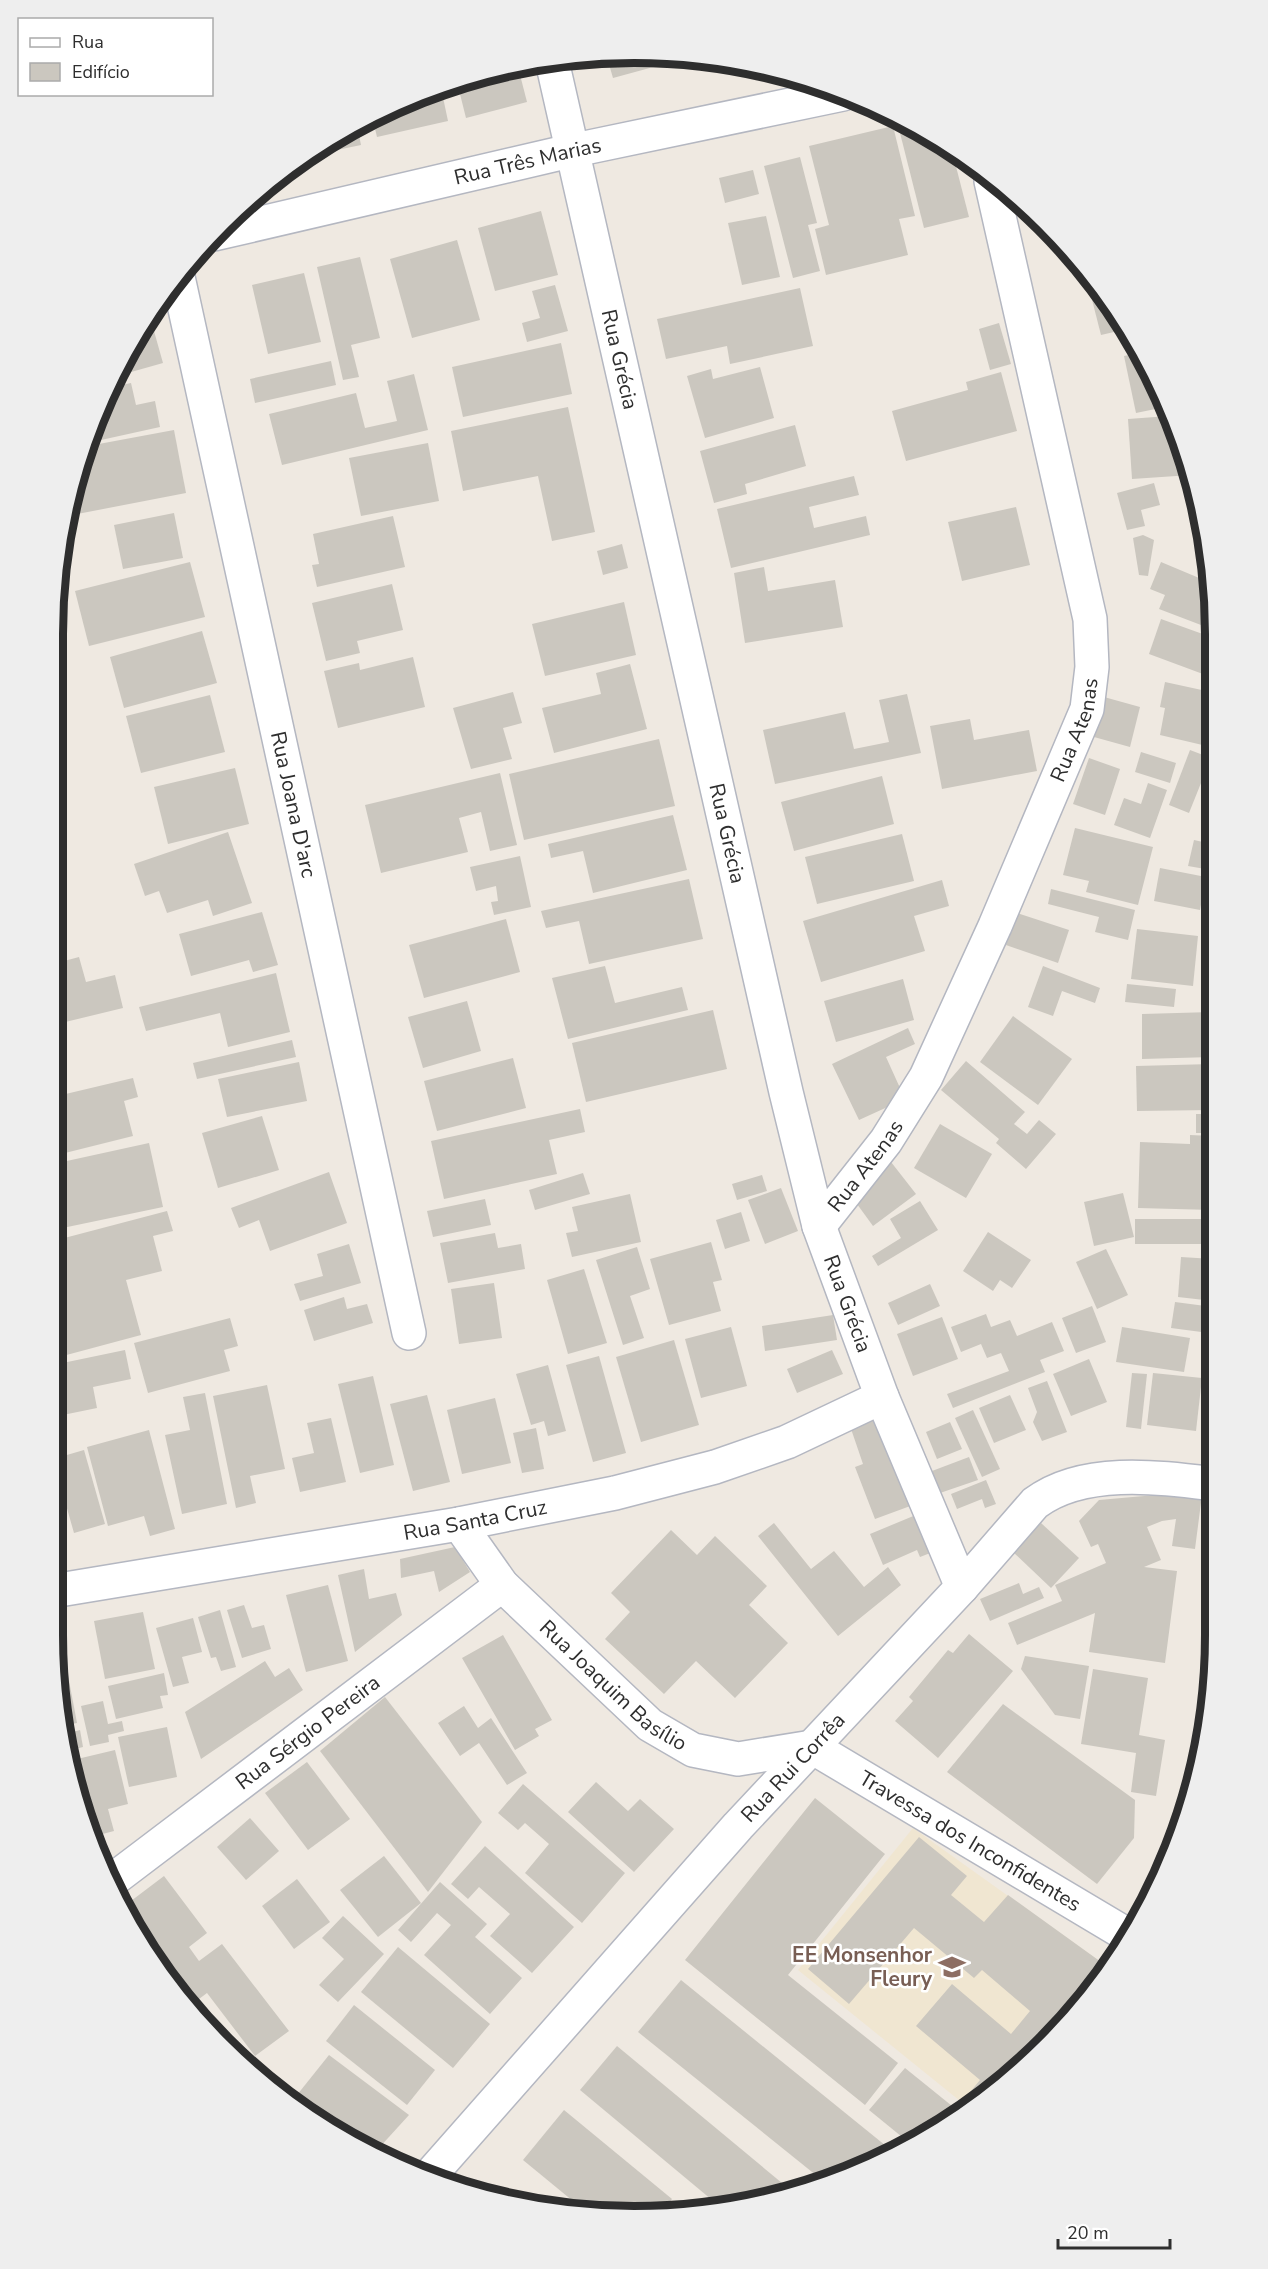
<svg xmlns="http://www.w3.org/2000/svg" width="1268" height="2269" viewBox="0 0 1268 2269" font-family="'Nunito Sans',sans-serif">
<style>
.education{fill:#f0e6d1}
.building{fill:#cbc7bf}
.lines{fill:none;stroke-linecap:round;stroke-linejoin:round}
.minor-casing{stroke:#b4b7c1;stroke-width:36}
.minor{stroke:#fff;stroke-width:33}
.labels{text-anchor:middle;stroke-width:5;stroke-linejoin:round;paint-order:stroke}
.street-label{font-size:21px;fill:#2e2e2e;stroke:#fff}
.education-label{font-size:21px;font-weight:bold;fill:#785e54;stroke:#fff;text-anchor:end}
.rim{fill:none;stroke:#2e2e2e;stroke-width:8}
</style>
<rect width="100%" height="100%" fill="#efe9e1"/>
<polygon class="education" points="913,1828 1105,1965 1017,2072 965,2105 798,1970"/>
<g class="building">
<polygon points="606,54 666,56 668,63 613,78"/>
<polygon points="694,57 710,58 721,60 696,66"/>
<polygon points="518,67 527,102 466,118 457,82 484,72"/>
<polygon points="441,88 448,121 377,137 372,116"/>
<polygon points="357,125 361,145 308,156 308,155"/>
<polygon points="913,125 925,131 952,151 969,217 924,228 899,129"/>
<polygon points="893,126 915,216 899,219 908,255 826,275 815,229 829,225 809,146"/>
<polygon points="800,157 817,223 808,225 820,271 793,278 764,166"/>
<polygon points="753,170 759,194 725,203 719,178"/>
<polygon points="541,211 558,275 495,291 478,228"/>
<polygon points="766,216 780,277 742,285 728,223"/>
<polygon points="457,240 480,320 412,338 390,259"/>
<polygon points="360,257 380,338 351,345 359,377 343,380 317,267"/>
<polygon points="304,273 321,342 268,354 252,285"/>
<polygon points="1094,282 1118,311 1127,329 1101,335 1088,284"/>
<polygon points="555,285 568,331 527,342 522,323 540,318 532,291"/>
<polygon points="800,288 813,346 730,364 727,346 666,359 657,319"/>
<polygon points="999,323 1011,364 990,370 979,329"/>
<polygon points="152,324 163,363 117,376 131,343 142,327"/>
<polygon points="561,343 572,394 463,417 452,367"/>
<polygon points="1138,353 1165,407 1136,413 1124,356"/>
<polygon points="331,361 336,385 255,403 250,379"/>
<polygon points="760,367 774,418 705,438 687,376 711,369 713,379"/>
<polygon points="1001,372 1017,431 906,461 892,411 968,390 966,382"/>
<polygon points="414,374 428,430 282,465 269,414 356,393 365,428 397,421 387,381"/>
<polygon points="131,383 136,405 155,401 160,427 101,440 97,424 112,387"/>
<polygon points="568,407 595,532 552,541 538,476 463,491 451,431"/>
<polygon points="1169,416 1185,447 1191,475 1132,479 1128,419"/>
<polygon points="795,425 806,466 745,484 747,494 714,503 700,451"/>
<polygon points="174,430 186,493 67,516 72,483 88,446"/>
<polygon points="428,443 439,501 361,516 349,458"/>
<polygon points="854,476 859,495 809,507 814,528 866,516 870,535 731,568 717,509"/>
<polygon points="1154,483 1160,505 1141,510 1145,526 1127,530 1117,493"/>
<polygon points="1016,507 1030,565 962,581 948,522"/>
<polygon points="174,513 183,558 123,569 114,525"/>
<polygon points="393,516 405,567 317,587 312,565 319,564 313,534"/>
<polygon points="1143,535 1154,540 1148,576 1139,575 1133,538"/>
<polygon points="622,544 628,568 603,575 597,551"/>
<polygon points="190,562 205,617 89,646 75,591"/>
<polygon points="1161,562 1211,583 1211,600 1201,625 1159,609 1165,595 1150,589"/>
<polygon points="764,567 768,591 835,580 843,627 745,643 734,573"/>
<polygon points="392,584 403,630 357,641 360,653 326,661 312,603"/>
<polygon points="624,602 636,655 545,676 532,624"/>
<polygon points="1161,619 1211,637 1211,677 1149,654"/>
<polygon points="202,631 217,683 124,708 110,657"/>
<polygon points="413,657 425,707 338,728 324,671 359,663 360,670"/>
<polygon points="630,664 647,729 554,753 542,708 601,694 596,673"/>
<polygon points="1165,682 1211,692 1211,747 1160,735 1165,708 1160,707"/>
<polygon points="513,692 522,723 503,728 512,759 471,769 453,708"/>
<polygon points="907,694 921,753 775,784 763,730 845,712 854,749 889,742 879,700"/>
<polygon points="210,695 225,752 141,773 126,716"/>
<polygon points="1104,697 1140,707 1130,747 1094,737"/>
<polygon points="970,719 974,740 1029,730 1037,771 942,789 930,726"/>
<polygon points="659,739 675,806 524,840 509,774"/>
<polygon points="1190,750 1211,758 1189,813 1169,805"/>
<polygon points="1141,752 1176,763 1170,783 1135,772"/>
<polygon points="1089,758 1120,769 1105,815 1073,804"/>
<polygon points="235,768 249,824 168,844 154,787"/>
<polygon points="500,773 517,845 490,851 481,812 459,818 468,852 381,873 365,805"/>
<polygon points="882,776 894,824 794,851 781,802"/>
<polygon points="1148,783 1167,790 1150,838 1114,825 1124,798 1141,804"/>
<polygon points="673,815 687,870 593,893 583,851 551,858 548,844"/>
<polygon points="1075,828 1153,847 1138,905 1086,892 1089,881 1063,875"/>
<polygon points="228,832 252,903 213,916 208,900 167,913 159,891 145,896 134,864"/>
<polygon points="902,834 914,881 817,904 805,857"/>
<polygon points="1194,840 1212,844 1211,870 1188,866"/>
<polygon points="520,856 531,907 494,915 491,902 498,901 496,886 476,891 470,867"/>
<polygon points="1160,868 1206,877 1200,910 1154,901"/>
<polygon points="689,879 703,939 589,964 579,921 546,928 541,911"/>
<polygon points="942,880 949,906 914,916 925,951 821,982 803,921"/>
<polygon points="1051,889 1135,910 1128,940 1095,932 1099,917 1048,904"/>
<polygon points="53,911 63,949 53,952"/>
<polygon points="262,912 278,965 253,972 249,960 191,976 179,934"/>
<polygon points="1017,913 1069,930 1058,963 1006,945"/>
<polygon points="506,919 520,972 424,998 409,945"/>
<polygon points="1137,929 1198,936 1193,986 1131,979"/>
<polygon points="1208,947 1212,947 1212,1008 1207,1008"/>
<polygon points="79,957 86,982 115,975 123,1008 53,1025 53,964"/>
<polygon points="605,966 615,1003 682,987 688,1010 568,1039 552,978"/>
<polygon points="1043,966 1100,988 1095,1003 1062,991 1053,1016 1028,1007"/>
<polygon points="276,973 290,1032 228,1047 220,1013 146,1031 139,1007"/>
<polygon points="903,979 914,1020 836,1042 824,1001"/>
<polygon points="1127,984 1176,989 1174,1007 1125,1002"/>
<polygon points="467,1001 481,1051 423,1068 408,1017"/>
<polygon points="713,1010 727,1069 586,1102 572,1043"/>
<polygon points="1212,1012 1212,1057 1142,1059 1142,1014"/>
<polygon points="1013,1016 1072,1059 1038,1105 980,1062"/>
<polygon points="908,1028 915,1044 886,1057 905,1099 859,1120 832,1064"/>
<polygon points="292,1040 296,1057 197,1079 193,1063"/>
<polygon points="513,1058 526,1108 437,1131 424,1081"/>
<polygon points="966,1061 1025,1112 1014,1124 1027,1134 1039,1120 1056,1134 1026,1169 996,1143 999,1139 941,1090"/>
<polygon points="299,1062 307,1101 227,1117 218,1079"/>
<polygon points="1212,1064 1212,1110 1137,1111 1136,1066"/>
<polygon points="133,1078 138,1097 124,1101 133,1136 53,1156 53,1097"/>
<polygon points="580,1109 585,1132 549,1140 557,1174 444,1199 431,1141"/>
<rect x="1196" y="1114" width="16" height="19"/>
<polygon points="262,1116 279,1170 218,1188 202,1133"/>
<polygon points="940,1124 992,1154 966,1198 914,1168"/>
<polygon points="1190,1135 1212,1136 1213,1210 1138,1208 1140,1142 1190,1144"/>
<polygon points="149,1143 163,1207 53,1230 53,1164"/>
<polygon points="891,1162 916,1194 873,1226 849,1193"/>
<polygon points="329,1172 347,1223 270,1251 259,1220 239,1228 231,1208"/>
<polygon points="583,1173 590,1194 535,1210 529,1190"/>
<polygon points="762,1175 767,1191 737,1200 732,1184"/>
<polygon points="781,1188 798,1231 765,1244 748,1200"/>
<polygon points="1123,1193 1134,1237 1094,1246 1084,1202"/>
<polygon points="630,1194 641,1242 572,1257 566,1233 578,1231 572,1207"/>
<polygon points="485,1199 491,1225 433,1237 427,1211"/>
<polygon points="920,1201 938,1230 878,1266 872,1256 901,1238 890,1219"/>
<polygon points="167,1211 173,1231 153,1236 162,1271 126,1280 141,1335 59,1357 53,1334 53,1241"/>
<polygon points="741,1212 750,1241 725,1249 716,1220"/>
<rect x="1135" y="1219" width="78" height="25"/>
<polygon points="988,1232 1031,1260 1012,1288 1000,1280 993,1291 963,1271"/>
<polygon points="495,1233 498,1248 521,1244 525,1269 448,1283 440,1243"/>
<polygon points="711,1242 722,1280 713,1282 721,1311 669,1325 650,1259"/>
<polygon points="349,1244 361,1283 300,1301 294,1284 323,1276 317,1254"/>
<polygon points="637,1247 650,1289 630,1296 644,1338 623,1345 596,1260"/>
<polygon points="1106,1249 1128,1295 1097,1309 1076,1262"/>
<polygon points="1181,1257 1213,1259 1213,1301 1178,1297"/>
<polygon points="584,1269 607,1343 568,1354 547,1280"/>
<polygon points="494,1283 502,1338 459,1344 451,1289"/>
<polygon points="930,1284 940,1306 898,1325 888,1303"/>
<polygon points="344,1297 347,1309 367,1304 373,1323 314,1341 304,1310"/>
<polygon points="1175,1302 1213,1307 1209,1333 1171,1328"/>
<polygon points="1092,1306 1106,1342 1076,1353 1062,1318"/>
<polygon points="986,1314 991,1327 1010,1320 1017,1336 1052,1322 1064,1351 1040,1360 1045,1372 953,1408 947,1394 1009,1371 1001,1353 987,1358 981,1344 961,1352 951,1327"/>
<polygon points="833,1315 837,1340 765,1351 762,1326"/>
<polygon points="942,1317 958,1359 913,1376 897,1334"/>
<polygon points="230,1318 238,1346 224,1350 230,1371 148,1393 134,1343"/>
<polygon points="731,1327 747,1386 701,1398 685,1339"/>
<polygon points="1122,1327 1190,1338 1184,1372 1116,1362"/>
<polygon points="674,1340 699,1425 641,1442 616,1357"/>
<polygon points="125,1350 131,1379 93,1387 97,1408 53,1417 53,1365"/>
<polygon points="832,1350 843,1374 797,1393 787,1369"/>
<polygon points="599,1356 626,1453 593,1462 566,1365"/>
<polygon points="1089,1359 1107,1402 1071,1416 1053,1374"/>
<polygon points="548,1365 566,1431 548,1436 544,1421 531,1425 516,1374"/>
<polygon points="1132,1373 1147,1374 1141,1429 1126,1427"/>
<polygon points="1153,1373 1202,1378 1196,1431 1147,1425"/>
<polygon points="373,1376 394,1465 360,1473 338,1384"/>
<polygon points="1047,1381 1067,1432 1042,1441 1033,1422 1037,1412 1028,1388"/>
<polygon points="267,1385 285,1469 250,1476 256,1503 236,1508 213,1396"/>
<polygon points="205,1393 227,1504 182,1514 165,1435 190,1430 183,1397"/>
<polygon points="427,1395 450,1482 413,1491 390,1404"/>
<polygon points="1010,1395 1026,1430 994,1443 979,1408"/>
<polygon points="495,1398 511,1463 462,1474 447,1410"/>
<polygon points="973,1410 1000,1469 982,1477 955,1418"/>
<polygon points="879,1412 913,1505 875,1519 855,1467 863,1464 849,1423"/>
<polygon points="331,1418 346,1482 300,1492 292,1458 314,1453 307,1423"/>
<polygon points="950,1422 962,1449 937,1459 926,1432"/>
<polygon points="536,1428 544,1469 522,1473 513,1433"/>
<polygon points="149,1430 175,1529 150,1536 144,1516 108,1526 87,1447"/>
<polygon points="84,1450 105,1524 74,1533 53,1459"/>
<polygon points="969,1457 978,1480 940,1493 932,1471"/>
<polygon points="986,1480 996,1504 985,1508 982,1499 957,1509 951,1494"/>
<polygon points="1178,1493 1202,1495 1195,1549 1172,1546 1176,1519 1162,1521 1147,1527 1161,1560 1144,1567 1177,1571 1165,1663 1089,1652 1095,1613 1017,1645 1008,1623 1062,1601 1055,1585 1106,1563 1098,1544 1091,1547 1079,1521 1099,1500"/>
<polygon points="923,1512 938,1550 920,1557 917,1550 883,1565 870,1534"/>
<polygon points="774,1523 811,1569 834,1551 864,1587 888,1567 901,1585 838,1636 758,1536"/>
<polygon points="1041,1523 1079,1558 1051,1588 1013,1552"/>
<polygon points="671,1530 697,1555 715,1536 767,1586 749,1605 788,1643 735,1698 696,1661 664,1694 605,1639 630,1612 611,1593"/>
<polygon points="455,1547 470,1572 439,1592 434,1571 401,1578 400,1559"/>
<polygon points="364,1569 369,1599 396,1593 402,1615 355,1652 338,1575"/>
<polygon points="1019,1583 1023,1594 1039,1587 1044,1598 990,1621 980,1599"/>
<polygon points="328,1585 348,1661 306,1672 286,1595"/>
<polygon points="244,1605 252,1628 264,1625 271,1649 242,1658 227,1610"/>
<polygon points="220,1610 236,1667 221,1671 216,1657 211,1658 198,1617"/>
<polygon points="143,1612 155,1669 105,1679 94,1621"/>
<polygon points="193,1618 202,1652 182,1657 189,1683 173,1687 156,1628"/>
<polygon points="60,1633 77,1723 67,1725 52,1635"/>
<polygon points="969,1634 1013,1671 938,1758 895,1721 913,1701 909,1697 948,1650 953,1653"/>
<polygon points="503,1635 552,1720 535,1729 539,1736 515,1750 462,1658"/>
<polygon points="1025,1656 1089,1666 1080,1719 1055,1715 1021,1669"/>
<polygon points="265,1661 275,1677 289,1668 303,1690 201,1759 185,1712"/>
<polygon points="1093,1669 1148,1678 1139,1735 1165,1740 1156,1796 1131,1792 1136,1753 1081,1744"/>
<polygon points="164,1673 168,1695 160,1696 163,1708 116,1719 108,1686"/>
<polygon points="385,1697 482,1822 428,1892 320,1751"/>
<polygon points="103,1701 108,1724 122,1721 124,1731 108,1735 109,1742 90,1746 81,1706"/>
<polygon points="1003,1704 1135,1800 1134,1838 1097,1884 947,1772"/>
<polygon points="464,1706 478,1728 491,1718 527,1773 507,1785 479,1743 460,1756 438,1723"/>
<polygon points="167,1727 177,1777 129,1787 118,1737"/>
<polygon points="80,1730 83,1747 71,1750 69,1733"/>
<polygon points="115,1750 128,1804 108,1809 114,1831 91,1837 83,1822 73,1760"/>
<polygon points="307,1762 350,1819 308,1850 265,1793"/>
<polygon points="596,1782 628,1811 640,1799 674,1829 634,1872 568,1812"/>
<polygon points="523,1784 625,1873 582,1923 525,1873 549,1844 525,1823 518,1830 498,1813"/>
<polygon points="815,1798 885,1854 788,1975 898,2063 865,2105 685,1960"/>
<polygon points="250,1818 279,1851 246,1880 217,1847"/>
<polygon points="919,1837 967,1876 951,1895 984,1922 1008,1895 1101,1962 1073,1995 1078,1998 1017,2072 971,2101 966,2097 980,2080 916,2026 952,1984 1011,2034 1030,2011 982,1970 974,1978 914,1928 849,2004 808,1969"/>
<polygon points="485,1846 574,1927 532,1973 490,1936 510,1914 479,1887 468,1899 451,1884"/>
<polygon points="384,1856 421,1903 378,1937 340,1890"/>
<polygon points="164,1876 207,1933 189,1947 199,1961 222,1944 289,2031 255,2056 207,1993 195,2002 173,1973 167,1978 127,1904"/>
<polygon points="297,1879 330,1922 294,1949 262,1906"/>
<polygon points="440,1882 487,1924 475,1937 522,1978 490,2014 424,1955 451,1925 437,1913 411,1942 398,1930"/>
<polygon points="343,1916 384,1954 338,2002 319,1985 344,1959 322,1938"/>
<polygon points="398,1947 490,2024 453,2068 361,1992"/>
<polygon points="681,1980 891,2150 856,2172 822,2180 638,2032"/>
<polygon points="354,2005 435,2070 407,2105 326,2041"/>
<polygon points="617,2046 788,2188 718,2205 580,2090"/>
<polygon points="329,2055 409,2115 378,2149 351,2137 297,2095"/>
<polygon points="905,2068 957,2110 907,2141 869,2110"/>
<polygon points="564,2110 672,2199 660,2214 579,2206 523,2160"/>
</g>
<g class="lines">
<defs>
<g id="minor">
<path id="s1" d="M552,61L786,1092L819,1226L882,1397L962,1587"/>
<path id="s2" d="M214,234L570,151L843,94"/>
<path id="s3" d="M178,277L409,1333"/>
<path id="s4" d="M819,1226L886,1141L926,1077L995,926L1087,709L1092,667L1090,619L991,181"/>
<path id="s5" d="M459,1524L502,1585L650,1725L693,1750L738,1759L812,1747L1129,1936"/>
<path id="s6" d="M53,1591L459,1524L615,1493L715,1467L787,1442L882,1397"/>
<path id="s7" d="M114,1879L502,1585"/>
<path id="s8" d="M432,2173L738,1826L962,1587L1035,1503C1083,1467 1158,1477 1214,1484"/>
</g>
</defs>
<use href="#minor" class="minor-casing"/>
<use href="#minor" class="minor"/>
</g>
<defs>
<symbol id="school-bare" viewBox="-9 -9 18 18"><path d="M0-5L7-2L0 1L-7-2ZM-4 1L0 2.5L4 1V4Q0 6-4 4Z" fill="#8d6e63" stroke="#fff" stroke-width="2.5" paint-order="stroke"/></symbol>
</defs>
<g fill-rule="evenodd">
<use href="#school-bare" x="933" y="1948" width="38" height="38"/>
</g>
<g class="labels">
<g class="street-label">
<text dy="7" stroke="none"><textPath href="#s2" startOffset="322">Rua Três Marias</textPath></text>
<text dy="7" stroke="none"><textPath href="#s1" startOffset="306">Rua Grécia</textPath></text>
<text dy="7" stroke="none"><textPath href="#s4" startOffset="562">Rua Atenas</textPath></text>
<text dy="7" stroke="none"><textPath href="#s3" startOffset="540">Rua Joana D'arc</textPath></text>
<text dy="7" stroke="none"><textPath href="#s1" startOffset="792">Rua Grécia</textPath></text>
<text dy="7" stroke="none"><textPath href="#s4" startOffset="76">Rua Atenas</textPath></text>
<text dy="7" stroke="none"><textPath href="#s1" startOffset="1278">Rua Grécia</textPath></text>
<text dy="7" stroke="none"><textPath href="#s6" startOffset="428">Rua Santa Cruz</textPath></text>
<text dy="7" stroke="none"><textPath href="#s5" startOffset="225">Rua Joaquim Basílio</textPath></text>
<text dy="7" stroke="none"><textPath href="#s7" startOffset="243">Rua Sérgio Pereira</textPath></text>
<text dy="7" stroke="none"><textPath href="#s8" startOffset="543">Rua Rui Corrêa</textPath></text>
<text dy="7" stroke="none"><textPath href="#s5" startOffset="633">Travessa dos Inconfidentes</textPath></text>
</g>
<g class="education-label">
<text x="932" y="1962">EE Monsenhor<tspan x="932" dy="24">Fleury</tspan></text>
</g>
</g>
<path d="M0 0H1268V2269H0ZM634 63H634A571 571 0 0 1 1205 634V1635A571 571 0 0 1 634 2206H634A571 571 0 0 1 63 1635V634A571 571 0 0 1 634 63Z" fill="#eee" fill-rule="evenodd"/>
<path class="rim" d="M634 63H634A571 571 0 0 1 1205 634V1635A571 571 0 0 1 634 2206H634A571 571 0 0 1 63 1635V634A571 571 0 0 1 634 63Z"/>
<rect x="18" y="18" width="195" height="78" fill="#ffffff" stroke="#ababab" stroke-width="1.5"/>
<rect x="30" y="38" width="30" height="9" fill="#ffffff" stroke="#ababab" stroke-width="1.5"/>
<text x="72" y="48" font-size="18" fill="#2e2e2e">Rua</text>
<rect x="30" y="63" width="30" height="18" fill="#cbc7bf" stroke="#ababab" stroke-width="1.5"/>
<text x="72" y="78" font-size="18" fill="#2e2e2e">Edifício</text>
<path d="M1058 2239v9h112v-9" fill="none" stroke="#2e2e2e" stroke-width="3"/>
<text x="1067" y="2239" font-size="18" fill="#2e2e2e" stroke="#ffffff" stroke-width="4.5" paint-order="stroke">20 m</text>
</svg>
